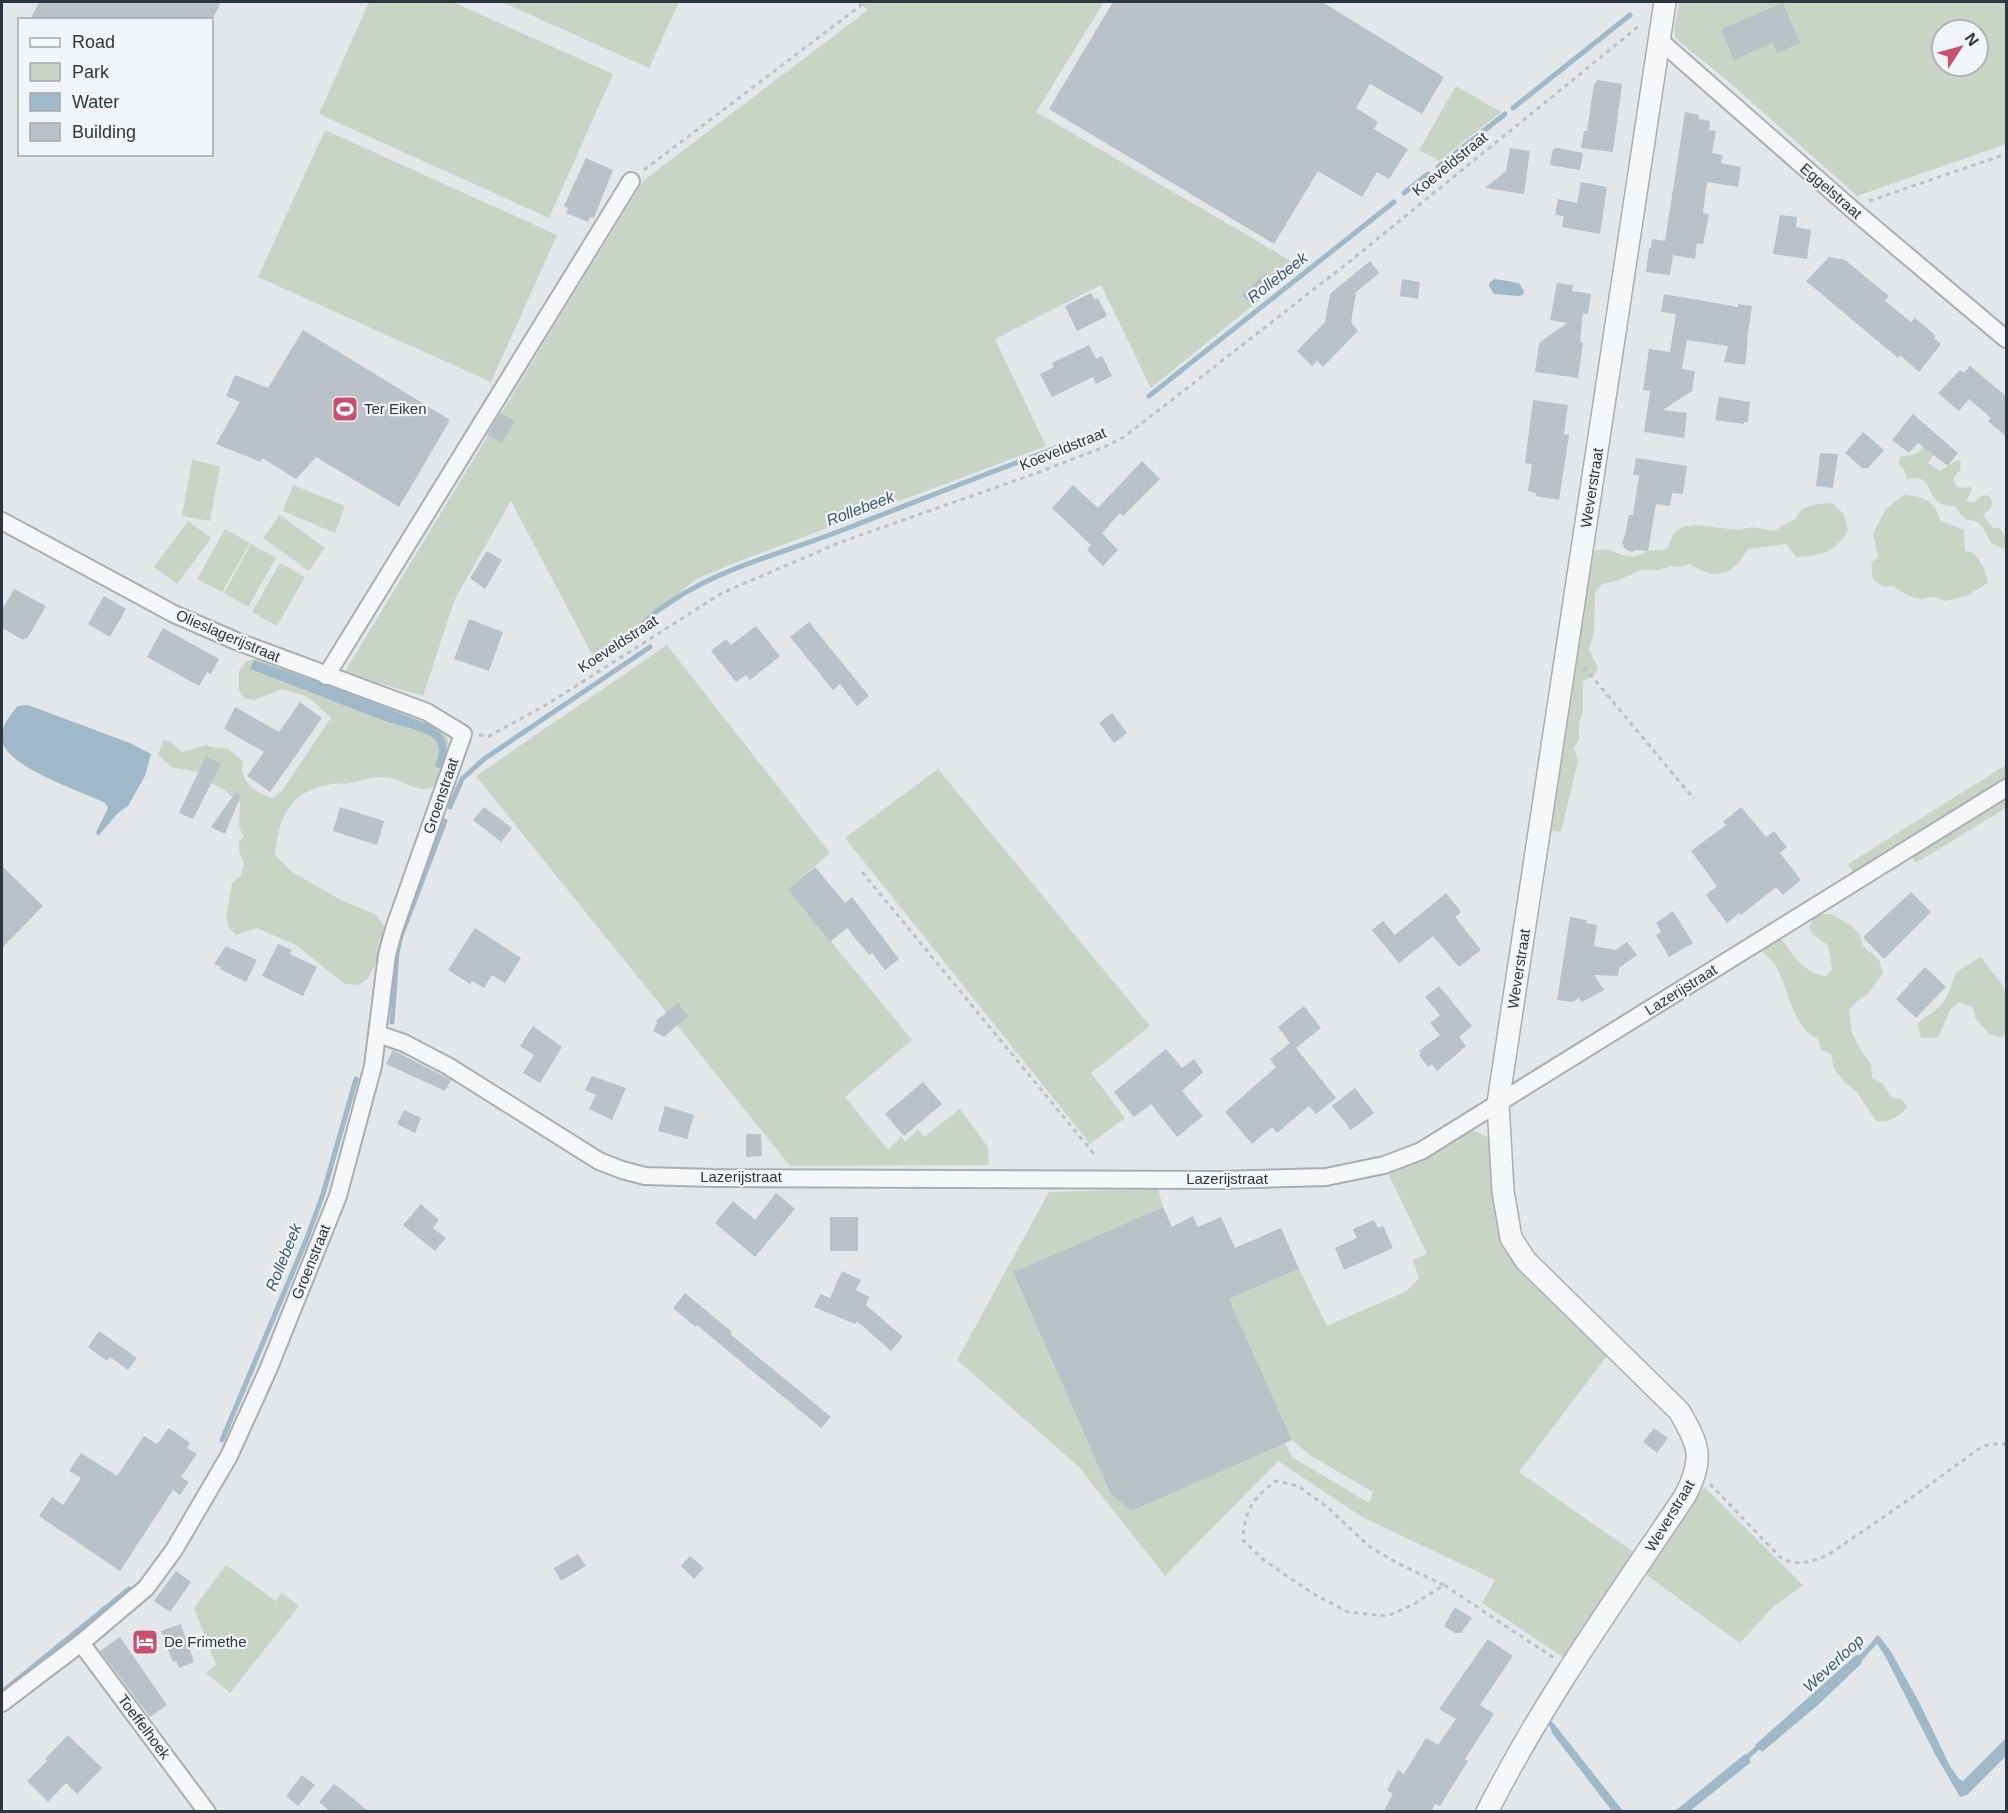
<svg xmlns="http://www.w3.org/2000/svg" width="2008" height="1813" viewBox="0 0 2008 1813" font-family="Helvetica,sans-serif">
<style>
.green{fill:#cad4c4;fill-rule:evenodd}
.water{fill:#a0b9c8}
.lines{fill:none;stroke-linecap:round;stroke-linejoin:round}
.stream{stroke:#a0b9c8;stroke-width:5}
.building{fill:#bac1c7}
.minor-casing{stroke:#a8aeb4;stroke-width:20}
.tertiary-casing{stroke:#a8aeb4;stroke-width:24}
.path{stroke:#bdc1c5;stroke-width:3;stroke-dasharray:4.5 4.5;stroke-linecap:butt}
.minor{stroke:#f5f7f9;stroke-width:16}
.tertiary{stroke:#f5f7f9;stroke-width:21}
.labels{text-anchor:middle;stroke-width:4.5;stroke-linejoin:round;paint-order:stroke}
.street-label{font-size:15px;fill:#2c3641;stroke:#f2f5f8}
.poi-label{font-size:15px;fill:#2c3641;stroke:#f2f5f8;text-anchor:start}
.water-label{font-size:16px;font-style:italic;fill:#385a73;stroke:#f2f5f8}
</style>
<rect width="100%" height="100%" fill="#e3e7ea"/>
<g class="green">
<polygon points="369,2 453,2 613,74 549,218 319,114"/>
<polygon points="502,2 679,2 649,68"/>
<polygon points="857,2 1104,2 1036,112 1271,249 1300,267 1151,388 1101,285 995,339 1046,446 737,562 696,579 597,664 511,501 455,599 423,696 344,673 559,318 644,180 868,10"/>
<path d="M1679,2H2006V144L1857,196L1729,82L1676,39L1674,29ZM1942,30H1978V66H1942Z"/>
<polygon points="1456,86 1501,112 1439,161 1419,150"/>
<polygon points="325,130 557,235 491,382 258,277"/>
<path d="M1925,442L1934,455L1928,463L1940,471L1957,460L1961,461L1960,470L1953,478L1956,486L1960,488L1971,487L1972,491L1966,501L1973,503L1983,495L1989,496L1992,501L1991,508L1983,515L1993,528H2000L2006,538L2004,549L1991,543L1982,526L1976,521L1967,520L1960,514L1955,506C1948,506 1941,505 1936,500C1926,488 1929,474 1907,479L1905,471L1899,464L1900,457C1915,454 1917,457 1925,442Z"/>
<polygon points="192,460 220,466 210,521 182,516"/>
<polygon points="293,485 345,506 335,533 283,511"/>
<path d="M1904,495C1923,496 1935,501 1940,520L1964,530L1965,551L1974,553L1984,568L1988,583L1966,596L1946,601L1933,597L1921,599L1911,597L1892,586L1883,587L1873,579L1871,563L1878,557L1873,533L1886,509Z"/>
<path d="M1833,503L1844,515L1848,531C1836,552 1820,556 1796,557L1786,544L1748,549C1733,575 1717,582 1690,564L1678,567L1671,566L1659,570H1641L1616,581L1602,584L1595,593L1594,632L1589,650L1598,667L1595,674L1583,682V712L1579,723V740L1574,748L1578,761L1561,832L1547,830L1588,562L1593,551C1614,546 1613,555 1630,556C1640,558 1644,551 1653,550C1658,550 1661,551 1667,549L1674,533L1682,527L1696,525L1739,530L1752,527L1774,531L1795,519L1802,509L1817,504Z"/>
<polygon points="280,515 325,548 309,571 263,538"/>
<polygon points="188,521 211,538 177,584 154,567"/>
<polygon points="225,529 250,543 222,592 197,579"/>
<polygon points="251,544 276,558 248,607 224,593"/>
<polygon points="280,563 305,577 277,626 252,612"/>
<polygon points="667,645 830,853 788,889 912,1040 845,1097 888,1150 901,1136 905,1142 918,1129 924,1137 960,1109 988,1147 989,1165 790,1166 476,776"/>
<path d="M264,658L435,721C439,726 446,732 448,739C451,749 440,785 430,788C417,793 403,780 391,778C377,775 364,780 350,783C345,784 338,783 332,784C289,792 280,814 275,855L292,872L341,900L375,914L384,926V937L378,961L367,979L359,985L345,984L296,945L257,928L236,935L230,929L226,918L232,883L241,875L244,864L239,851V841L244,837L239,827L240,803L223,789L205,780L198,772L171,767L158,755L163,740L171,742L182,752L207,745L211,747L229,749L243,762C239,782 255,792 272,798L282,791L331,718L313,701L303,695L282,689L254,700L244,698L239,690V671L247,661Z"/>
<polygon points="2006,765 2006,779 1854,873 1848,864"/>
<polygon points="938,769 1150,1026 1091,1073 1125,1118 1090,1144 845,838"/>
<polygon points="2006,797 2006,808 1916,863 1911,856"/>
<path d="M1820,914H1831L1850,925L1859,933L1863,946L1879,960L1883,973L1868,994L1858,1000L1849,1010L1852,1033L1860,1049L1871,1064L1872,1078L1883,1084L1891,1097L1902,1099L1907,1107C1898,1118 1891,1122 1876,1121L1856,1091L1845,1083L1834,1069L1831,1054L1822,1050L1817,1038C1794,1031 1787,985 1776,966C1773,961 1767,957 1763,952L1769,941L1781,938C1793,955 1804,974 1826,976L1832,969L1828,945L1812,934L1809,927L1813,919Z"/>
<path d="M1981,957L2003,986L2006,994V1032L2003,1037L1990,1035L1975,1018L1973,1007L1959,1002L1950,1010L1938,1038H1921L1918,1024C1924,1016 1932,1015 1938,1008C1949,997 1951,986 1956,972Z"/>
<polygon points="1470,1129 1490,1138 1507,1248 1524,1274 1607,1356 1519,1472 1635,1553 1566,1659 1482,1603 1495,1580 1362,1517 1278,1461 1165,1576 1079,1467 957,1360 1049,1192 1158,1189 1163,1207 1013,1272 1111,1495 1132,1511 1285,1443 1292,1457 1369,1503 1373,1492 1311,1456 1292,1440 1229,1299 1299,1269 1327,1326 1407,1291 1419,1278 1413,1260 1427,1254 1387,1171 1423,1160"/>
<polygon points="1704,1487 1803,1585 1773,1607 1740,1643 1645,1574"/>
<polygon points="226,1565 276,1601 282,1593 299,1606 230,1693 206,1673 216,1665 194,1608"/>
</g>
<g class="water">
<polygon points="1495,279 1519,283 1524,291 1523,295 1519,296 1494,294 1489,286 1490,282"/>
<path d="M254,660L330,686L430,725C451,738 448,748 442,769L435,766C438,758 442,748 435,740C427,731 401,726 388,722C342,705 296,686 250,669Z"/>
<path d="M28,705L130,743L151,754L145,776L128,806L118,813L98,836L96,832L108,808L105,803C82,791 4,767 2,739C1,726 10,715 18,706Z"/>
<polygon points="1878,1635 1890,1650 1919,1702 1950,1766 1959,1779 1963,1781 2006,1738 2006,1756 1967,1795 1960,1797 1936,1756 1885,1656 1874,1639"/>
<polygon points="1856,1655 1861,1655 1863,1657 1861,1664 1818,1705 1762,1752 1755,1745"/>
<polygon points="1549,1719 1555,1725 1623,1811 1612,1811 1552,1733 1550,1727 1546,1724"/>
<polygon points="1745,1754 1751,1762 1690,1811 1675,1811"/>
</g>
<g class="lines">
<g class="stream">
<polyline points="1513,108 1630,15"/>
<polyline points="1438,167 1505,114"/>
<polyline points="1404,193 1428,174"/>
<polyline points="1149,396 1394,202"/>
<path d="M641,627C650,615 660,609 672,601C723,567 783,553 840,531C926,498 1012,463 1100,432"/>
<polyline points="450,807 462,779 484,759 650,647"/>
<polyline points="392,1022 397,953 401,936 445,821"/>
<polyline points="222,1440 307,1238 323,1194 356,1079"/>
<polyline points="1858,1661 1878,1639 1880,1642"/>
<polyline points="2,1692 129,1589"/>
<polyline points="1743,1761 1763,1743"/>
</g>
</g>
<g class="building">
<polygon points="39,2 221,2 212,20 30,20"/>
<polygon points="1113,2 1322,2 1444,77 1422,114 1370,84 1356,108 1378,122 1374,129 1408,149 1389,179 1377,172 1362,197 1318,171 1274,244 1049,109"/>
<polygon points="1783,3 1800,43 1777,53 1773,43 1734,60 1721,29"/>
<polygon points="1598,80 1622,84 1613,152 1581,148 1584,131 1587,131 1594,84"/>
<polygon points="1685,112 1699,115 1698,119 1710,121 1709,130 1716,131 1712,153 1723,155 1721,163 1741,167 1738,187 1707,182 1703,213 1709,214 1703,244 1697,243 1695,259 1673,255 1670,275 1646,272 1649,248 1651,248 1652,239 1665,241"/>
<polygon points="1510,148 1530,151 1524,194 1485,188 1506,171"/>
<polygon points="1558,148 1583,153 1580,170 1550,165 1553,149"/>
<polygon points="586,158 613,170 594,218 590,217 588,222 566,213 568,208 564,206"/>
<polygon points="1581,182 1607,187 1600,234 1562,227 1564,216 1555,215 1558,199 1577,203"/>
<polygon points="1780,215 1797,217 1796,227 1811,230 1807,259 1773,254"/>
<polygon points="1829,257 1845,260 1889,296 1885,301 1911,322 1915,318 1936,336 1934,338 1941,344 1919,372 1900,355 1898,358 1806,281"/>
<polygon points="1370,261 1379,273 1354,294 1356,294 1351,322 1358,331 1323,367 1317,361 1312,366 1297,351 1325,322 1330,294"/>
<polygon points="1265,273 1275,284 1253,306 1242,295"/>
<polygon points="1402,279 1420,282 1418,299 1400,296"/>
<polygon points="1557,283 1573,285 1572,291 1591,294 1588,314 1583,313 1580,342 1583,343 1578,378 1535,372 1539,343 1567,323 1550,320"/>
<polygon points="1091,293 1095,300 1098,298 1107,316 1077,331 1065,306"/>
<polygon points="1664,294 1738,307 1738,304 1752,306 1747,339 1748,339 1745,365 1724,362 1728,346 1687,340 1682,369 1695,371 1692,391 1663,410 1687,413 1684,438 1644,432 1650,391 1643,390 1649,349 1670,352 1676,314 1661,312"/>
<polygon points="303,330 450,420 399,507 316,457 296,479 262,458 261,462 216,444 240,402 226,396 235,375 268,388"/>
<polygon points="1089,345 1096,359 1102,356 1112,376 1096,384 1093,377 1052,397 1040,374 1054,367 1052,363"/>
<polygon points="1970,366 2007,397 2007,437 1988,421 1991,418 1969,399 1959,411 1938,393 1960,370 1964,373"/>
<polygon points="1719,397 1750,402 1748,422 1744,422 1744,424 1715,420"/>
<polygon points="1533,400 1568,405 1564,434 1569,435 1559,500 1536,496 1536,493 1528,491 1532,464 1525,463"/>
<polygon points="500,413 515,421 502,443 487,435"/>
<polygon points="1913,414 1958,453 1948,466 1918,443 1909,453 1892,440"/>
<polygon points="1863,432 1884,450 1868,468 1862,468 1845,453"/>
<polygon points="1820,453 1838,454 1833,488 1816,486"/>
<polygon points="1636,458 1687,466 1683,494 1672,493 1670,506 1656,504 1648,551 1636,550 1632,552 1625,549 1622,542 1625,535 1629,515 1633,515 1639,475 1633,475"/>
<polygon points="1142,461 1160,479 1123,516 1120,513 1102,533 1118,550 1103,566 1087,550 1091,545 1052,508 1073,485 1098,508"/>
<polygon points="487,551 502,560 485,589 470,578"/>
<polygon points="14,589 46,606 27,639 25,638 23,640 2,628 2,610"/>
<polygon points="104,596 126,609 110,637 88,624"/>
<polygon points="469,619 503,632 489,671 454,659"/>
<polygon points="809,622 869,696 857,706 840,684 833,690 790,637"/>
<polygon points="756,626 780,656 750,680 746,675 736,682 711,651 726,639 731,645"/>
<polygon points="163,628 219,659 211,674 207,672 199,686 147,657"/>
<polygon points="300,702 322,718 270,792 247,776 264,752 224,729 235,707 279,732"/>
<polygon points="1112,713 1127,733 1114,743 1099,723"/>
<polygon points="206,756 221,764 193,819 179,813"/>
<polygon points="236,792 241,795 225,834 211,827"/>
<polygon points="340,807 384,821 377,845 333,831"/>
<polygon points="484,807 512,828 501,842 473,820"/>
<polygon points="1741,807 1766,837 1774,831 1787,847 1780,853 1801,880 1783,895 1776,887 1741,915 1739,913 1727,923 1706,895 1717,886 1691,851 1726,825 1723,822"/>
<polygon points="2,866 43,906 2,948"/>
<polygon points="815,867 845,903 852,897 899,959 885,970 872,953 869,955 847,928 830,942 788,889"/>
<polygon points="1911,892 1931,912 1884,959 1863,937"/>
<polygon points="1446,893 1461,912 1455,917 1481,950 1459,967 1433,936 1399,963 1372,930 1383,921 1395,935"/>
<polygon points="1673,911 1693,943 1669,957 1656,935 1661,932 1656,923"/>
<polygon points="1570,917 1587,920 1586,923 1597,925 1594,946 1616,950 1627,942 1637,955 1619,968 1618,976 1594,975 1604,990 1582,1002 1579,998 1573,1002 1557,1000"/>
<polygon points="475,928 521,958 505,983 492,975 484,988 472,981 470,984 448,970"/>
<polygon points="278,944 292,950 290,954 317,967 303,996 262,976"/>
<polygon points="226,946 257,960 246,982 220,969 221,967 214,964"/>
<polygon points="1925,967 1946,987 1916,1018 1896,999"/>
<polygon points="1439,986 1472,1026 1459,1037 1466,1046 1437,1071 1432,1064 1428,1067 1419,1055 1421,1053 1419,1051 1440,1035 1430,1023 1440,1015 1425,997"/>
<polygon points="678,1003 688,1016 664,1037 653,1031 657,1023 656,1021"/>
<polygon points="1304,1006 1321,1028 1296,1048 1336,1098 1316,1114 1309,1106 1277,1133 1272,1127 1252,1144 1225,1112 1276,1067 1270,1059 1290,1043 1278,1027"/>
<polygon points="533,1026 562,1047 540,1083 523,1073 534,1055 520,1046"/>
<polygon points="1166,1049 1182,1068 1194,1059 1203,1072 1182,1091 1203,1116 1177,1137 1151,1104 1134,1117 1114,1092"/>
<polygon points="393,1050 451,1080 445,1091 386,1064"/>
<polygon points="592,1076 626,1088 612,1120 589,1109 596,1095 585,1090"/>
<polygon points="923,1082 942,1104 904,1136 885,1114"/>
<polygon points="1355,1088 1374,1113 1351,1130 1332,1106"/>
<polygon points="665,1106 694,1115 687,1139 658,1131"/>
<polygon points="404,1110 421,1118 415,1133 397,1124"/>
<polygon points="746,1134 761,1134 762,1156 746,1157"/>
<polygon points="776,1193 795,1209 755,1257 715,1223 733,1201 755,1220"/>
<polygon points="421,1204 439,1220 433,1228 446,1238 435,1251 403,1225"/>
<polygon points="1163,1207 1172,1227 1193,1216 1198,1227 1221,1217 1235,1248 1281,1228 1299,1269 1229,1299 1292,1440 1132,1511 1111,1495 1013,1272"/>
<rect x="830" y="1217" width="28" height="34"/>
<polygon points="1374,1220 1378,1228 1383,1226 1393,1248 1344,1270 1335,1248 1357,1238 1353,1229"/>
<polygon points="842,1271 861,1280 856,1290 869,1297 866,1305 903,1337 891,1351 857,1321 855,1324 814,1307 820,1294 830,1298"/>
<polygon points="685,1293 732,1332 730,1334 831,1417 821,1428 697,1325 696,1327 673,1308"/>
<polygon points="99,1331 137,1358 128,1370 110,1357 107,1361 88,1347"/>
<polygon points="169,1428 190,1443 187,1448 197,1454 181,1477 189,1482 180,1495 173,1490 120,1571 39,1516 52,1497 63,1505 81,1478 69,1471 81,1453 117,1476 144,1436 157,1444"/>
<polygon points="1654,1428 1668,1438 1657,1453 1643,1442"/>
<polygon points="578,1554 586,1566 561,1581 554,1568"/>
<polygon points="690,1556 704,1568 694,1579 681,1566"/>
<polygon points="176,1571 191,1582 170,1612 154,1601"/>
<polygon points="1455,1607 1472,1618 1461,1633 1455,1633 1444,1626"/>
<polygon points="181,1624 194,1662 179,1668 176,1661 173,1662 161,1631"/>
<polygon points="120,1637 167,1705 150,1717 100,1651"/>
<polygon points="1488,1639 1513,1656 1480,1705 1494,1714 1465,1759 1468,1761 1440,1806 1435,1804 1431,1812 1383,1812 1393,1794 1387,1790 1398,1770 1404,1774 1426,1738 1438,1745 1456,1719 1439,1709"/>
<polygon points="68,1735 102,1768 77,1794 66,1783 48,1802 27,1781 47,1761 45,1759"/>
<polygon points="302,1775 315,1785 298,1806 286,1796"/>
<polygon points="334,1784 348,1794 369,1812 331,1812 319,1802"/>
</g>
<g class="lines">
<defs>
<g id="minor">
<polyline points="1658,39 1853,210 2006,339"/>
<polyline points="2,521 174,614 236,641 427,712 463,734 394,929 387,955 373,1066 338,1196 268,1370 229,1456 174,1550 146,1588 81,1643 2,1703"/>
<polyline points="326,676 631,181"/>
<polyline points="378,1034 404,1043 448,1066 599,1161 622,1170 645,1176 713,1178 1221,1180 1326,1177 1384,1165 1421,1151 2006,788"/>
<polyline points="81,1643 207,1812"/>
</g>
<path id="tertiary" d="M1487,1812C1543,1701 1616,1599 1685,1496C1704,1459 1700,1446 1679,1411L1526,1261L1511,1238L1503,1191L1498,1103L1665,2"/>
</defs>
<use href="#minor" class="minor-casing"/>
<use href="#tertiary" class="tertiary-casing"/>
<g class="path">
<polyline points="644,170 860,6 862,2"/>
<polyline points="1869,201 2006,154"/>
<polyline points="1584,667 1694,799"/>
<polyline points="479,735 489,736 546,705 722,593 841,542 1034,474 1104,447 1124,437 1349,262 1639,26 1641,28"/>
<polyline points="862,872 1095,1155"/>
<path d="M1710,1484L1780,1557C1789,1563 1800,1564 1811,1561C1830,1557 1847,1541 1863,1531C1902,1505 1939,1478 1977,1450C1987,1444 1994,1443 2006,1444"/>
<path d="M1444,1585L1399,1564L1370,1547L1327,1507L1298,1486L1276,1481C1253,1498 1244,1511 1243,1540L1265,1561L1312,1593L1348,1612L1387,1616L1414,1604L1444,1585L1554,1658"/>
</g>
<use href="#minor" class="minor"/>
<use href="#tertiary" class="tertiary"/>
</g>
<defs>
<symbol id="stadium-square" viewBox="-11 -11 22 22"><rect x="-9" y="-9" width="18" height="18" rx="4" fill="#c75071" stroke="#f2f5f8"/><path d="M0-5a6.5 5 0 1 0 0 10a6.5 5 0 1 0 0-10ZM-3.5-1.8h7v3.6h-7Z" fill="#fff"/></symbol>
<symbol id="hotel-square" viewBox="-11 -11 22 22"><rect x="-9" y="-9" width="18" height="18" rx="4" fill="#c75071" stroke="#f2f5f8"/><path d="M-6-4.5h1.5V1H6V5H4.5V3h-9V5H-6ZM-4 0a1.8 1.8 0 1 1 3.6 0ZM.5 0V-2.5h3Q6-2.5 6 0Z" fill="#fff"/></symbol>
</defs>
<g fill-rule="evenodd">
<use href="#stadium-square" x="330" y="394" width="30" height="30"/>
<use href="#hotel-square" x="130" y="1627" width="30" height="30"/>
</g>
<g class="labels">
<g class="street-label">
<text transform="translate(1450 164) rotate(-39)" y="5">Koeveldstraat</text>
<text transform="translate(1831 191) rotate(41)" y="5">Eggelstraat</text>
<text transform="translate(1063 449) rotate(-22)" y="5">Koeveldstraat</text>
<text transform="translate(1592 488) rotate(-81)" y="5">Weverstraat</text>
<text transform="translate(228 636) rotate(23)" y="5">Olieslagerijstraat</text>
<text transform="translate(618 644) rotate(-33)" y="5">Koeveldstraat</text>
<text transform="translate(441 796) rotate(-71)" y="5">Groenstraat</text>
<text transform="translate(1519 969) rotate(-81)" y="5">Weverstraat</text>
<text transform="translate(1681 990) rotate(-32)" y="5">Lazerijstraat</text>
<text x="741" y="1182">Lazerijstraat</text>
<text x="1227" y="1184">Lazerijstraat</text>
<text transform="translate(311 1262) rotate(-68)" y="5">Groenstraat</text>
<text transform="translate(1670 1516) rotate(-59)" y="5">Weverstraat</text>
<text transform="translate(144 1727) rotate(53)" y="5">Toeffelhoek</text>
</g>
<g class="poi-label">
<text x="364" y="414">Ter Eiken</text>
<text x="164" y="1647">De Frimethe</text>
</g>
<g class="water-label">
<text transform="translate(1277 277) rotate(-38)" y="6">Rollebeek</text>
<text transform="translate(860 508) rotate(-21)" y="6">Rollebeek</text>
<text transform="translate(283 1257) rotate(-68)" y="6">Rollebeek</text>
<text transform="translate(1833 1663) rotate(-43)" y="6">Weverloop</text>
</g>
</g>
<rect width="2008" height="1813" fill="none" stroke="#2c3641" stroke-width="6"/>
<rect x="18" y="18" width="195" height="138" fill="#f2f5f8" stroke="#a3a9af" stroke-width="1.5"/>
<rect x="30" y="38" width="30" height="9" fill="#f5f7f9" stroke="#a3a9af" stroke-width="1.5"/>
<text x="72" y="48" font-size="18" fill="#2c3641">Road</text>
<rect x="30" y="63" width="30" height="18" fill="#cad4c4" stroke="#a3a9af" stroke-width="1.5"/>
<text x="72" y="78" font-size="18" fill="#2c3641">Park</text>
<rect x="30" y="93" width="30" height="18" fill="#a0b9c8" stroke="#a3a9af" stroke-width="1.5"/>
<text x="72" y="108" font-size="18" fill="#2c3641">Water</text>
<rect x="30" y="123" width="30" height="18" fill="#bac1c7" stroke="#a3a9af" stroke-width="1.5"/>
<text x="72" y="138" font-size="18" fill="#2c3641">Building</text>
<g transform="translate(1960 48) rotate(54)"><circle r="28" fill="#f2f5f8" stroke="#a3a9af" stroke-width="1.5"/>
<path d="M0-4.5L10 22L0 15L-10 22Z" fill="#c75071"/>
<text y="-9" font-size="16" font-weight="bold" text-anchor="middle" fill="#2c3641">N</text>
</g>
</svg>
